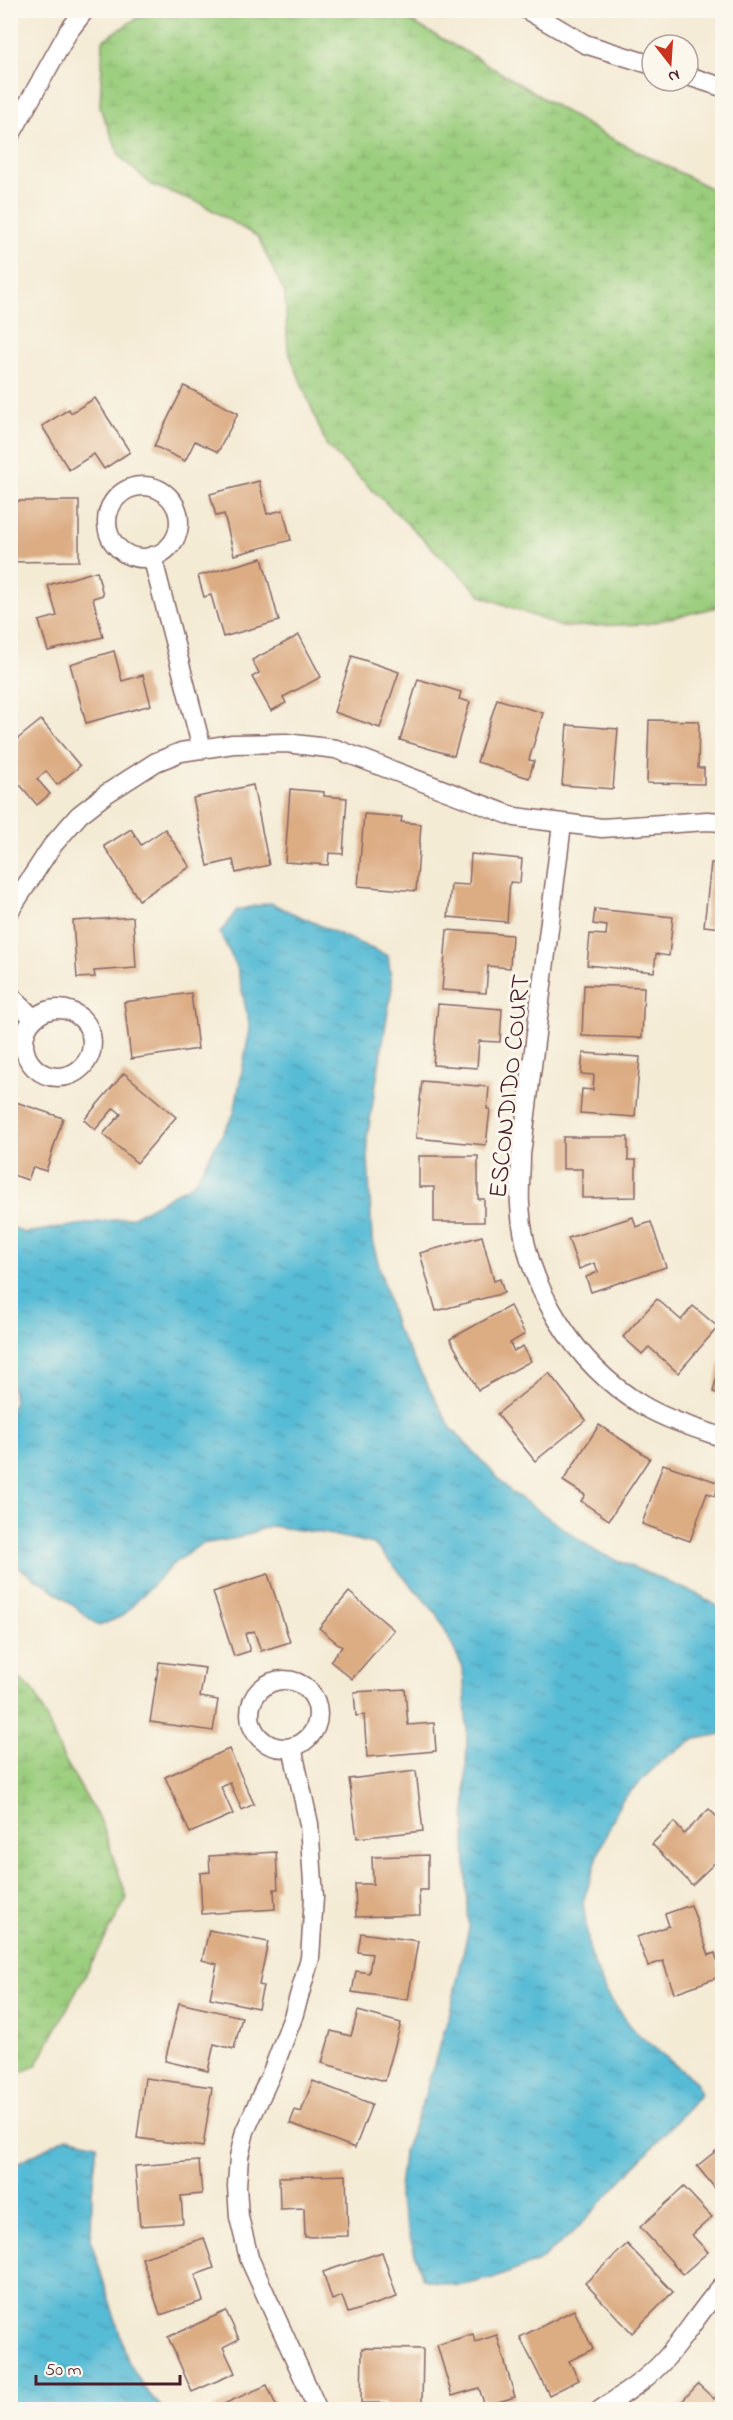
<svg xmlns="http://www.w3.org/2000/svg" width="733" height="2420" viewBox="0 0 733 2420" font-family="'Indie Flower',sans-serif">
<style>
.wetland{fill:url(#wetland-marsh);stroke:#727654;stroke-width:1.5}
.water{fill:url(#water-ripples);stroke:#506d80;stroke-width:1.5}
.building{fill:#dcac83}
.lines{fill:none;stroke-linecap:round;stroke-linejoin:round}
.minor-casing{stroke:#866666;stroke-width:21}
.minor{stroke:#fff;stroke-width:18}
.labels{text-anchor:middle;stroke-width:6;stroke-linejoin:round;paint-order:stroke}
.street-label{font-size:26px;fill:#4a1f2b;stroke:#fbf7ec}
</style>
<defs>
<pattern id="wetland-marsh" width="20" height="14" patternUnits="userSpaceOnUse" patternTransform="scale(1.5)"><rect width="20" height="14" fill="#9bce7e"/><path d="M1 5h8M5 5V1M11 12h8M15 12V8" fill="none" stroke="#87b06d"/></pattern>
<pattern id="water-ripples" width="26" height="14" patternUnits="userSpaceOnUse" patternTransform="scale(1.5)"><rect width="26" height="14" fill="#57bbd5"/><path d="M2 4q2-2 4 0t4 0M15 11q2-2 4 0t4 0" fill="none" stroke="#4a97ad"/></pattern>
</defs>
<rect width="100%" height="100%" fill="#fbf7ec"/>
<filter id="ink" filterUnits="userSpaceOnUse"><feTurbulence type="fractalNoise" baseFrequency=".0167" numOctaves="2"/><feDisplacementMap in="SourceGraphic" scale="12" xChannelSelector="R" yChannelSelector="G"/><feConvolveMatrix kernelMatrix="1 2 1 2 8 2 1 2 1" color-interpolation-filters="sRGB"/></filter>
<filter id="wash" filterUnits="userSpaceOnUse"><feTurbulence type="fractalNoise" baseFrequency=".008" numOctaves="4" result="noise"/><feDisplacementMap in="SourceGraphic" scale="24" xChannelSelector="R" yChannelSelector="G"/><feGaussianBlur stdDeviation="1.35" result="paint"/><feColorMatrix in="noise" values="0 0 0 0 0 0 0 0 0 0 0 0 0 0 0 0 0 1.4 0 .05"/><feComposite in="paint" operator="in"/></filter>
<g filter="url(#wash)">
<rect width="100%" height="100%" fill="#f4ebd5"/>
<g class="wetland">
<polygon points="148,11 392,11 475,57 597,131 722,194 722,606 646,624 562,627 482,596 327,446 288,350 285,294 258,237 200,203 152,185 120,157 100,107 103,40"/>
<polygon points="10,1670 36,1694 63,1757 102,1824 127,1898 36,2066 11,2076"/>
</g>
<g class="water">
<polygon points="270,903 388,956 392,987 367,1138 372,1240 396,1328 451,1428 509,1490 597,1552 699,1595 722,1609 722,1734 696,1739 664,1758 621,1801 600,1849 583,1902 590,1954 606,1993 635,2032 696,2082 700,2095 573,2233 537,2262 497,2277 458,2286 423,2279 398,2198 403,2154 422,2104 450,2012 469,1928 465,1846 467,1730 463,1668 437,1614 374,1544 323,1533 270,1526 238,1538 201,1544 172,1565 122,1616 99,1626 51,1588 11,1563 10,1412 14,1402 10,1374 11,1226 24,1233 133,1217 194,1183 234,1114 250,1028 237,967 220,933 237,910"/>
<polygon points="67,2137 97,2144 92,2193 91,2241 128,2361 144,2388 163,2409 11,2409 11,2166"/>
</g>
<g id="blocks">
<g class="building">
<polygon points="184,386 238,413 218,452 195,441 185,461 154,446"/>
<polygon points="95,398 130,452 104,469 94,454 69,470 42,426 69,409 71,413"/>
<polygon points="259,481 267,514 283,510 291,540 234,555 224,514 216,516 210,494"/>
<polygon points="12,501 79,501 79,561 12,562"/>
<polygon points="262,558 279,621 223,637 211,595 204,597 198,576"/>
<polygon points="97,571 103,595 93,598 103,637 48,651 39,621 57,616 48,585"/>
<polygon points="299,635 321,677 283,697 286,703 271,711 252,677 259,673 252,660"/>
<polygon points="114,651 122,681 143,675 151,705 86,723 70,664"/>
<polygon points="352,656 399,672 380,728 334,712"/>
<polygon points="418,679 461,692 459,699 470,702 454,756 400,740"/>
<polygon points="497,699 543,713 529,760 534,761 529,778 477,762"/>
<polygon points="41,720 80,766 57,785 46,771 37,779 50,794 37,805 10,773 10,745"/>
<polygon points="649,720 699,721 698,768 704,768 704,784 647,783"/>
<polygon points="567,725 618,729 613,789 562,785"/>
<polygon points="253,785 269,865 236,873 233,860 208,866 193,798"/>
<polygon points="290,789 324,792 324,796 347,798 343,854 329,853 328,865 285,862"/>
<polygon points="364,814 402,817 401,822 421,824 416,891 358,886"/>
<polygon points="131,829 141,845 165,829 190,867 139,900 104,846"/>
<polygon points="471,854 522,859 520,883 510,882 507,922 448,917 451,884 469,885"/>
<polygon points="711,863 722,864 722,928 704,926"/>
<polygon points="595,909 673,917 669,956 656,954 654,972 587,965 590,934 606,935 607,926 593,924"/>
<polygon points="133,917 136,968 94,971 95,977 77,978 73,921"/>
<polygon points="447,930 512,935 510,968 488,966 486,993 442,990"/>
<polygon points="584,985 644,987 642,1038 582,1036"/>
<polygon points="191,993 198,1049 131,1059 124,1002"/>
<polygon points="438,1004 502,1009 500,1042 479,1041 477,1068 433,1065"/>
<polygon points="583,1053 640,1057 635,1117 580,1113 582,1089 593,1090 594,1075 581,1074"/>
<polygon points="124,1073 176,1117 137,1163 103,1134 121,1114 114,1108 95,1130 84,1120"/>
<polygon points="422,1081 489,1087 487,1109 490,1109 486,1145 416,1138"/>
<polygon points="10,1100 63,1118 46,1171 33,1167 28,1180 10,1174"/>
<polygon points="563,1137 628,1137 628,1160 636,1160 636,1197 582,1198 582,1169 563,1169"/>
<polygon points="419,1156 478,1156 478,1199 484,1199 484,1222 434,1222 434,1187 419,1187"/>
<polygon points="633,1217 636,1227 651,1222 666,1267 591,1292 586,1277 598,1272 595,1263 579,1269 568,1238"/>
<polygon points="482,1236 494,1281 500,1279 504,1293 436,1311 420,1253"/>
<polygon points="657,1299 681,1320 693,1306 718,1327 678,1373 649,1347 642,1354 623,1337"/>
<polygon points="510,1306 525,1334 510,1343 514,1351 523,1346 531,1361 478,1390 450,1339"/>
<polygon points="722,1356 722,1394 713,1392"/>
<polygon points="549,1373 586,1420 535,1461 497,1414"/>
<polygon points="599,1425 650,1458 609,1520 581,1501 585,1495 563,1481"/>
<polygon points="663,1464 720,1483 715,1496 707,1493 690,1541 642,1524"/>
<polygon points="268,1574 290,1642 261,1651 254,1631 245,1634 250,1651 234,1656 213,1592"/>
<polygon points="349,1592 394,1630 352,1679 330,1661 342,1647 319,1628"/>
<polygon points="159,1662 205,1668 200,1697 218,1700 213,1731 150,1722"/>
<polygon points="405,1689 408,1725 434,1723 436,1751 367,1757 364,1715 356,1716 354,1692"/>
<polygon points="229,1749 254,1804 242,1810 230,1783 221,1787 233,1814 190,1833 165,1777"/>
<polygon points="416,1771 423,1831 357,1838 349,1779"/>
<polygon points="709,1809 722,1822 722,1856 692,1885 652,1844 674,1822 684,1834"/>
<polygon points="276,1852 278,1889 274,1889 275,1909 202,1914 200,1873 210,1872 209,1856"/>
<polygon points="428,1855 428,1890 419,1890 420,1915 356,1917 355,1884 373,1884 372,1857"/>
<polygon points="691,1905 709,1955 715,1953 722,1976 674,1993 663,1961 648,1966 637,1937 669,1926 665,1914"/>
<polygon points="209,1930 268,1942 259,1985 263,1986 258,2008 210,1998 217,1964 202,1960"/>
<polygon points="361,1933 418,1941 408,2000 352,1992 356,1971 369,1973 372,1954 358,1952"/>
<polygon points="179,2003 242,2017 234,2049 214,2044 208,2071 165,2061"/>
<polygon points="358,2011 401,2023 385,2081 322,2063 331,2031 351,2036"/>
<polygon points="145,2078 212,2087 203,2147 137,2138"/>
<polygon points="313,2081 372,2104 355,2148 290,2123 295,2110 301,2112"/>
<polygon points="722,2146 722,2197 697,2166"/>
<polygon points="199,2161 202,2194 181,2196 183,2223 140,2226 135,2166"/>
<polygon points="346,2175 348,2236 305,2237 304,2208 280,2209 279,2177"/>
<polygon points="684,2187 712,2217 692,2235 708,2252 683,2274 640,2227"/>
<polygon points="204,2238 214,2268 195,2275 203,2301 160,2315 142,2258"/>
<polygon points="627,2244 673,2292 632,2333 585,2283"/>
<polygon points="382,2252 397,2297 348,2313 342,2296 332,2300 323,2272"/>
<polygon points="574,2310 593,2349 569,2361 579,2380 549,2395 520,2337"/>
<polygon points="226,2311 239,2339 223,2347 235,2373 192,2392 168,2337"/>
<polygon points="473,2334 475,2342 497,2335 515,2397 485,2406 479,2388 452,2396 437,2345"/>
<polygon points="362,2348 423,2349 422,2406 400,2406 400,2410 385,2410 385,2403 361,2403"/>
<polygon points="698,2384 714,2399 722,2389 722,2410 676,2408"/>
<polygon points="267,2385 278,2410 210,2410"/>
</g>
</g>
</g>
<g filter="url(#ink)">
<use href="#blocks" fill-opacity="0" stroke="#866666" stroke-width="1.5"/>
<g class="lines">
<defs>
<g id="minor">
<polyline points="527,10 585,44 652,65"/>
<polyline points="688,76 722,87"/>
<polyline points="10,136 68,32 85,10"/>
<circle cx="143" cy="522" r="36"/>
<polyline points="152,556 202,749"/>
<path d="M562,824L521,1155C521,1171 519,1189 520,1205C524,1284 575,1365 642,1405C667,1420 695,1428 722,1437"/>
<polyline points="10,910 52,846 79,815 106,794 156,762 181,752 233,744 286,743 336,749 515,817 602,828 707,821 722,822"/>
<polyline points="10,995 34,1019"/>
<circle cx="58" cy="1043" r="34"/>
<circle cx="284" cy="1714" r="34"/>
<polyline points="292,1747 309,1824 314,1897 310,1958 293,2017 272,2072 245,2131 239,2157 237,2186 239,2217 249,2258 318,2410"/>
<path d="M600,2410C624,2394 648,2379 667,2357C687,2334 702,2308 722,2286"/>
</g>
</defs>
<use href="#minor" class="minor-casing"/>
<use href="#minor" class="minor"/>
</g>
</g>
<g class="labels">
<g class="street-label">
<text transform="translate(508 1086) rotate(-84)" y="9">ESCONDIDO COURT</text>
</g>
</g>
<rect width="733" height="2420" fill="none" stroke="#fbf7ec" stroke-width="36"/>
<g transform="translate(670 63) rotate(163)"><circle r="28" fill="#fbf7ec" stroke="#b4a19f" stroke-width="1.5"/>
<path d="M0-4.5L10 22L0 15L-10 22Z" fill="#c8321e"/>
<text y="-9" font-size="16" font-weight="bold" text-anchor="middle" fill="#4a1f2b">N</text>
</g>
<path d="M36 2375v9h144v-9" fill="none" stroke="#4a1f2b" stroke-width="3"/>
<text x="45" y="2375" font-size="18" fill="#4a1f2b" stroke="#fbf7ec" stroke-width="4.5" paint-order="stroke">50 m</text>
</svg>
